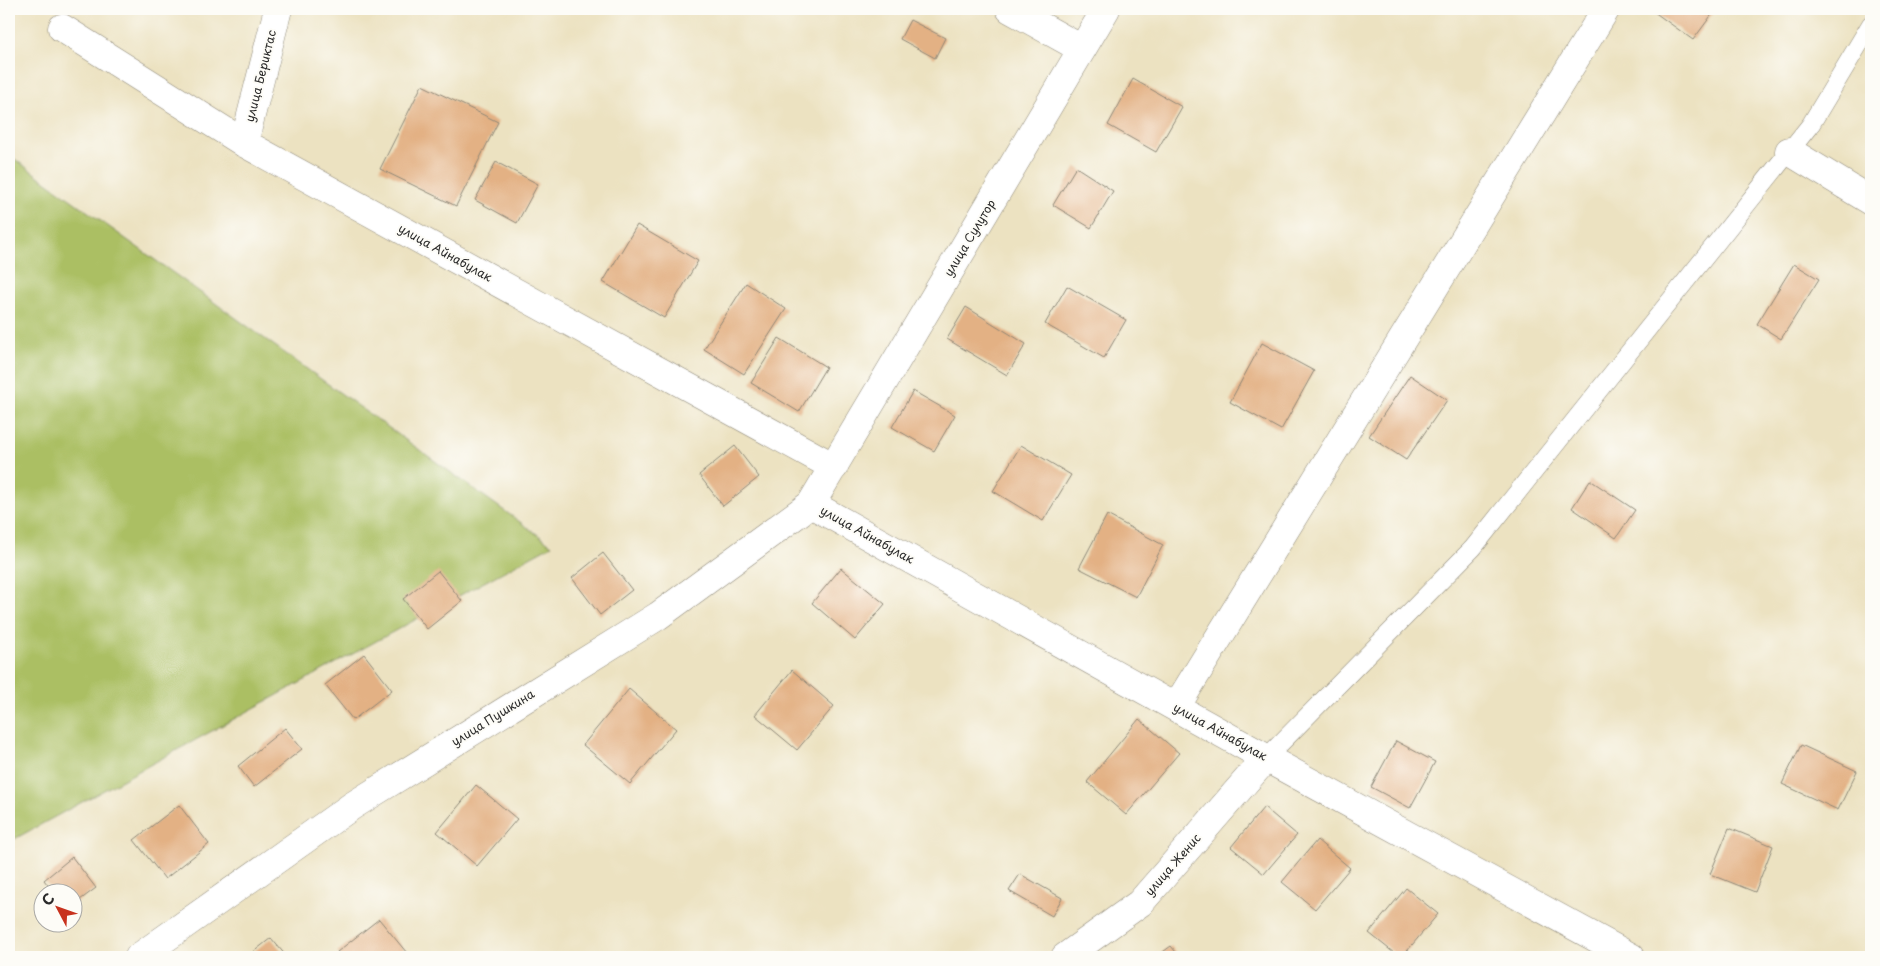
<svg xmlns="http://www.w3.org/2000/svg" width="1880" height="966" viewBox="0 0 1880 966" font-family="'Playpen Sans',sans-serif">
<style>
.green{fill:#abbf64;stroke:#6b7548}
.building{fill:#e3b184}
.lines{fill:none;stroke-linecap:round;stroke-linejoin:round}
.service-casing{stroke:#8c8676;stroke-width:19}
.minor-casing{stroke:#8c8676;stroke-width:29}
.service{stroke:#fff;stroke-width:18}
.minor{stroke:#fff;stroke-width:28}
.labels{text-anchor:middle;stroke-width:4;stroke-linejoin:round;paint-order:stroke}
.street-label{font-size:12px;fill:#2b2b2b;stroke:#fdfcf7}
</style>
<rect width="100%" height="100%" fill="#fdfcf7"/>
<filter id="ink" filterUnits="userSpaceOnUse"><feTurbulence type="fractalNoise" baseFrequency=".02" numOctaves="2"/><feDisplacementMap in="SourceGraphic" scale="10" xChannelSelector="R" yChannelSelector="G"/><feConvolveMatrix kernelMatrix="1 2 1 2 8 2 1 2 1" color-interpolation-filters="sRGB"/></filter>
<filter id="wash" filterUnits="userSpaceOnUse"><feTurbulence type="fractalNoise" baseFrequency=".0096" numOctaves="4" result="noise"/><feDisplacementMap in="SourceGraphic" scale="20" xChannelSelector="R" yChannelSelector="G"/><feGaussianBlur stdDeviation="1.12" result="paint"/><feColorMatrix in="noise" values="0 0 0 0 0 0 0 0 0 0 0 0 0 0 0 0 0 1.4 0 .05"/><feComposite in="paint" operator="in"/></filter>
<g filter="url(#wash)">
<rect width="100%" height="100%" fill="#ece2c1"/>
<polygon class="green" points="9,155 552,545 9,842"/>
<g id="blocks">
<g class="building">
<polygon points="1650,9 1716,9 1693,40"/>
<polygon points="910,20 945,38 935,58 900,39"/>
<polygon points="1133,79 1182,107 1156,152 1108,125"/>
<polygon points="422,85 498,122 456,206 380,169"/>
<polygon points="496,162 538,184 517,223 475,200"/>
<polygon points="1076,167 1113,191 1091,228 1053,205"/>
<polygon points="637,225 698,261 664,318 603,282"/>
<polygon points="1794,264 1819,279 1781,339 1757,324"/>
<polygon points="746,283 786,309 744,374 704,349"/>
<polygon points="1067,286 1126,320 1104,358 1045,324"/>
<polygon points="966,307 1026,344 1007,375 947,339"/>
<polygon points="779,338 826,367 799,412 751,383"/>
<polygon points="1262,343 1314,371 1281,430 1230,402"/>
<polygon points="1410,375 1447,400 1406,460 1369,436"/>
<polygon points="913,391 955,415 934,451 892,427"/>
<polygon points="1021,445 1071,475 1043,521 993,491"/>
<polygon points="735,446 759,477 723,506 699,475"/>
<polygon points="1590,480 1635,510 1616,538 1572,508"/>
<polygon points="1107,515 1163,545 1136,597 1079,568"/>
<polygon points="603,553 632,590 600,615 572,578"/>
<polygon points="841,568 885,604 855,640 812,603"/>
<polygon points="438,571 462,601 427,629 403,599"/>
<polygon points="364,654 392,690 353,720 325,685"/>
<polygon points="792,670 834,706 797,750 755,715"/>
<polygon points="629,689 676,729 630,784 583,745"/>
<polygon points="1139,719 1179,753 1126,815 1087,782"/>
<polygon points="285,728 302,749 254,787 238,766"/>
<polygon points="1396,741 1435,762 1410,808 1371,787"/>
<polygon points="1801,745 1857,771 1838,810 1782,784"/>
<polygon points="476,785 517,819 477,866 437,832"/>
<polygon points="179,805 209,844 165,879 134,840"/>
<polygon points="1264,807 1297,835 1264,874 1231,847"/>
<polygon points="1729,828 1773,846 1755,892 1710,874"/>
<polygon points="1317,840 1350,868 1315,909 1282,882"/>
<polygon points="72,857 96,888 72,906 72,894 55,894 44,880"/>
<polygon points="1020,874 1062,898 1052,916 1009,891"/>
<polygon points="1406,888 1438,914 1402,957 1399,957 1369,933"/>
<polygon points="379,919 407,953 401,957 342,957 337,952"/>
<polygon points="271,938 287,957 247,957"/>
<polygon points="1171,946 1180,957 1156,957"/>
</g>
</g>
</g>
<g filter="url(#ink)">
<use href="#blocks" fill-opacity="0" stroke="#8c8676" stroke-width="1"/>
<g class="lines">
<defs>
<polyline id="service" points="1266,758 1473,548 1811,124 1871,24"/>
<g id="minor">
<polyline points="1010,9 1082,49"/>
<polyline points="62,28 244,143 834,467"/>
<polyline points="244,143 278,9"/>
<polyline points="1789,151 1871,201"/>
<polyline points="811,504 1266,758 1631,957"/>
<polyline points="1176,707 1606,9"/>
<polyline points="139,957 352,806 658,616 811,504 1106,9"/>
<polyline points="1065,957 1140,903 1266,758"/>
</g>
</defs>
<use href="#service" class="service-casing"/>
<use href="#minor" class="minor-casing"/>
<use href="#service" class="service"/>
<use href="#minor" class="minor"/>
</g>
</g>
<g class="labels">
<g class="street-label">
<text transform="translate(261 76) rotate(-76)" y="4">улица Бериктас</text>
<text transform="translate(970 238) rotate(-59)" y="4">улица Сулутор</text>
<text transform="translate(445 253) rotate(29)" y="4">улица Айнабулак</text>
<text transform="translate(867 535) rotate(29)" y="4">улица Айнабулак</text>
<text transform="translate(493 718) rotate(-32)" y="4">улица Пушкина</text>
<text transform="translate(1220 732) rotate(29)" y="4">улица Айнабулак</text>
<text transform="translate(1173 865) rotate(-49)" y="4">улица Женис</text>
</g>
</g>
<rect width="1880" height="966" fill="none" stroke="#fdfcf7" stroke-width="30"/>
<g transform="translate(58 908) rotate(311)"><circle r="24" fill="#fdfcf7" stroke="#a9a8a5"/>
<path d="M0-4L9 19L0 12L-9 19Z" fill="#c8321e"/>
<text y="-8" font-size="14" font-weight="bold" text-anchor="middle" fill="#2b2b2b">С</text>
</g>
</svg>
